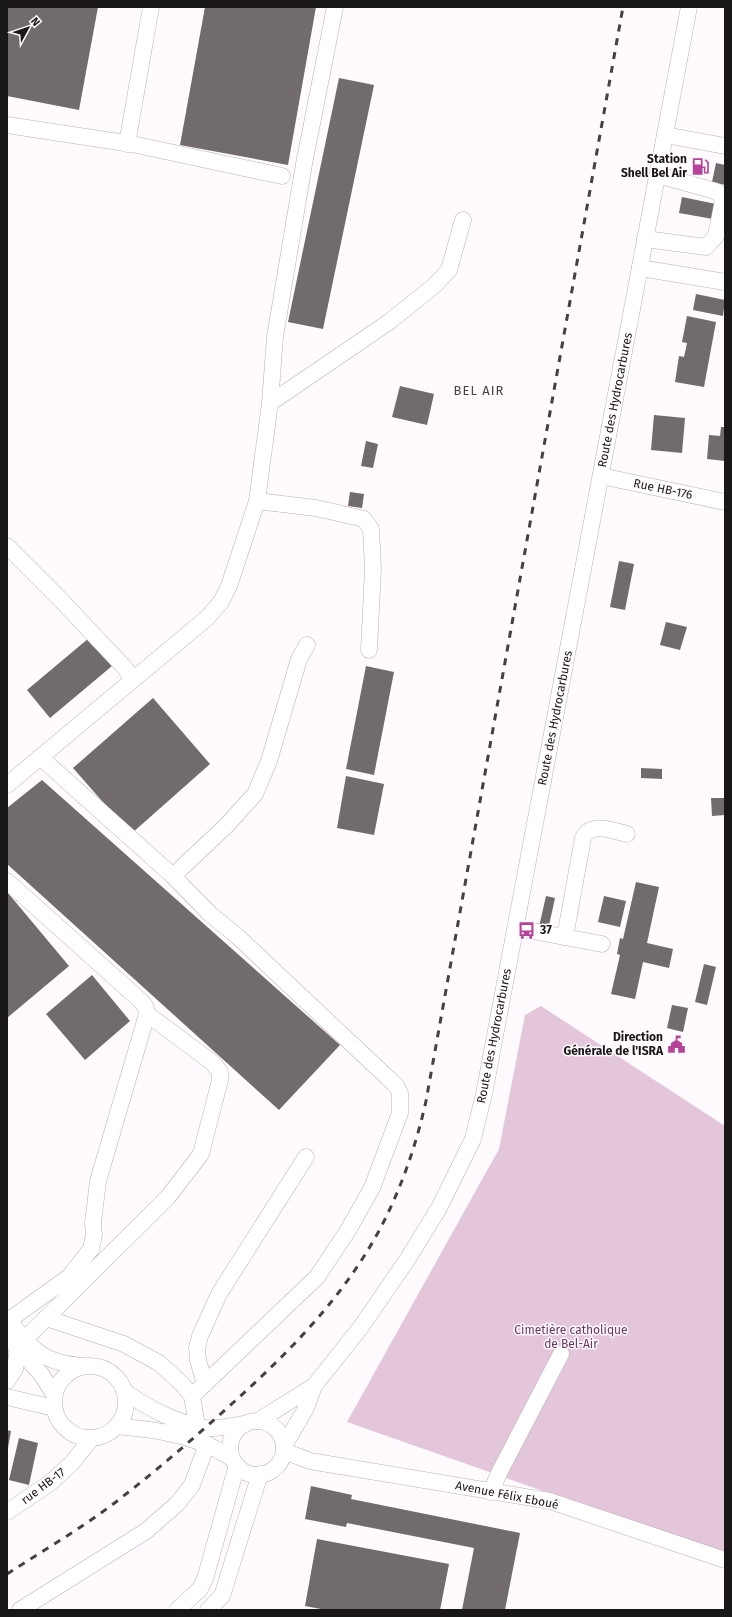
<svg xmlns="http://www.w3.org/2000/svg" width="732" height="1617" viewBox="0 0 732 1617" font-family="'Fira Sans',sans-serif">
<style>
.green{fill:#e4c6da}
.building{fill:#716a6f}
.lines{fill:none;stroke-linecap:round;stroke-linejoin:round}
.minor-casing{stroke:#b8b0b5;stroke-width:17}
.minor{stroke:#fff;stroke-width:16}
.rail{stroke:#454143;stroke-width:3;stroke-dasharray:7 7;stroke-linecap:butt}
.labels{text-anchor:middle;stroke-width:3;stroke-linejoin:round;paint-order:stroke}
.poi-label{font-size:12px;font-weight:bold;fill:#1a1719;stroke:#fffafd;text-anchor:end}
.street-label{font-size:12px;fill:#1a1719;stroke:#fffafd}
.park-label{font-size:12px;fill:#6e355e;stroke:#fffafd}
.neighbourhood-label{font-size:13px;letter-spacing:1px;fill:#464044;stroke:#fffafd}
</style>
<rect width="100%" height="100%" fill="#fffafd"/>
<polygon class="green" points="541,1006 725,1126 725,1555 347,1422 499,1149 525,1015"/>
<g class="building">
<polygon points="7,7 98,7 79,110 7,96"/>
<polygon points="205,7 316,7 288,165 180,145"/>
<polygon points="339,78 374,85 323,329 288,322"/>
<polygon points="716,163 725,165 725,185 712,182"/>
<polygon points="682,197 716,204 713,219 679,213"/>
<polygon points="696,294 725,300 723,316 693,310"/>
<polygon points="687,316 716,322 704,387 675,382 679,356 684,357 687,343 682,342"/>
<polygon points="400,386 434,394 427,425 392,417"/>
<polygon points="654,415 685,418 682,453 651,450"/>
<polygon points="721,427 725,427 725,461 707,459 709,435 720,436"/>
<polygon points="366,441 378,444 373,468 361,466"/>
<polygon points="350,492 364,494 362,508 348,506"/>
<polygon points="619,561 634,564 625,610 610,607"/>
<polygon points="666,622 687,627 680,650 660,645"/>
<polygon points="89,638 112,666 50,718 27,690"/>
<polygon points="366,666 394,672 374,775 346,769"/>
<polygon points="153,698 210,764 131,834 73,768"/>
<polygon points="641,768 662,769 662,779 641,778"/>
<polygon points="346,776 384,784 374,835 337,828"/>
<polygon points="42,780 340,1045 279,1110 7,864 7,808"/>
<polygon points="711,798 725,798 725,815 712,816"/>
<polygon points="636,882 659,887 647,943 673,949 669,968 643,962 635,999 611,994 620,955 617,954 620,938 623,939"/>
<polygon points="8,893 69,966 7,1018 7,894"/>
<polygon points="546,896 555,898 548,930 539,927"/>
<polygon points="604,896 626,901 620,927 598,922"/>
<polygon points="704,964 716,967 707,1005 695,1002"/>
<polygon points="92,975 130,1021 85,1060 46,1014"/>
<polygon points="672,1005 688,1008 683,1032 667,1028"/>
<polygon points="7,1430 11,1431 8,1448 7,1448"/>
<polygon points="19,1438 38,1443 29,1485 9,1480"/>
<polygon points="311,1486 352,1495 351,1499 520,1533 505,1610 462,1610 474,1548 347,1523 346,1527 305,1519"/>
<polygon points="317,1539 449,1564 440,1610 326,1610 305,1606"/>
</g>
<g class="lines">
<defs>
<g id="minor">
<polyline points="7,125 132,144 282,176"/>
<polyline points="665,135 725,146"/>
<polyline points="127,144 151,7"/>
<polyline points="645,239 706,247 716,236 723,200 721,195 715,191 658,175"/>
<polyline points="640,268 725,282"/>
<polyline points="270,403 389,322 435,285 449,270 463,220"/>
<polyline points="601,476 725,502"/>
<polyline points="257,501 316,508 364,519 371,529 373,568 369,650"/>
<polyline points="7,546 59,598 125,668 133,679"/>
<polyline points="40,757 173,876 210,914 237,936 388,1078 397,1087 400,1093 400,1113 372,1188 347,1232 317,1277 192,1396"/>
<polyline points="7,785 207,618 221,602 229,586 257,501 270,403 275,337 304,164 335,7"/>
<polyline points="173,876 227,825 255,794 269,761 299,659 307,645"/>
<polyline points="7,881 141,1001 145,1006 147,1014 98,1181 93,1223 94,1235 91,1249 69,1277 9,1320"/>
<polyline points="516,928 602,944"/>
<path d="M565,937L583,838C591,821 612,831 627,834"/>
<path d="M7,1318C33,1350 41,1363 84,1366"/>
<polyline points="46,1318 124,1344 159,1363 181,1383 192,1396 197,1426"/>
<polyline points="7,1336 41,1374 54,1394"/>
<polyline points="25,1339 168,1197 201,1154 220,1080 220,1072 213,1063 147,1014"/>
<circle cx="90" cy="1402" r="36"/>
<polyline points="7,1381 15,1369 18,1348"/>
<polyline points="205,1384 198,1360 197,1348 200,1336 219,1294 306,1157"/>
<path d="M124,1391C146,1407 178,1424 205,1428C218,1429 232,1426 245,1424"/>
<polyline points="7,1397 54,1408"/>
<polyline points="258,1421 314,1386"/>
<circle cx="257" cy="1448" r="27"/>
<path d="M117,1426C132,1428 148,1429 163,1432C188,1436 211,1445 232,1458"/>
<polyline points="284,1446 306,1408 314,1386 361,1327 409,1257 439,1208 473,1139 484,1094 689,7"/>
<polyline points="284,1451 310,1461 550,1501 725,1560"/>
<polyline points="491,1492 498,1475 561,1354"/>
<polyline points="7,1512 50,1483 71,1464 92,1438"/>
<polyline points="20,1610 146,1531 177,1504 192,1485 207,1444"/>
<polyline points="177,1610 200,1589 205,1579 237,1465"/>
<polyline points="208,1610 222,1596 260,1474"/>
</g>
</defs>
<use href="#minor" class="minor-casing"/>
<use href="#minor" class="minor"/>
<path class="rail" d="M7,1574C47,1548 89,1524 126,1494C167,1462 209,1425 247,1390C299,1342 346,1292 380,1229C401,1189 416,1146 426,1101L623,7"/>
</g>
<defs>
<symbol id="fuel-bare" viewBox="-9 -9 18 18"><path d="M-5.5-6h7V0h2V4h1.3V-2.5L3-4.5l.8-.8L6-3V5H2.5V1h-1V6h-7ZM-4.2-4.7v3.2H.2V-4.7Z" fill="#b7429a" stroke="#fffafd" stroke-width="2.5" paint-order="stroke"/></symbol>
<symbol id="bus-bare" viewBox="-9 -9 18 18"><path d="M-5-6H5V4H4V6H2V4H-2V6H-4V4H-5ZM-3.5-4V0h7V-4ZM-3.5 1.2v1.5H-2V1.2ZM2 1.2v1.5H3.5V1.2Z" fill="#b7429a" stroke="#fffafd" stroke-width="2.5" paint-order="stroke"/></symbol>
<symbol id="civic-bare" viewBox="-9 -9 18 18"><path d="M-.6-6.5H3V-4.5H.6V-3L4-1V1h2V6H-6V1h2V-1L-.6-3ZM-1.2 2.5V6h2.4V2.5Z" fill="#b7429a" stroke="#fffafd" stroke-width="2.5" paint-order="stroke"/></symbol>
</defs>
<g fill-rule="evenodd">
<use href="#fuel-bare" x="688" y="154" width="25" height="25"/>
<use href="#bus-bare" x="514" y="918" width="25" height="25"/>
<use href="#civic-bare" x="664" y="1032" width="25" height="25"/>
</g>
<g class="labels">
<g class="poi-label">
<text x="687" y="163">Station<tspan x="687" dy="14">Shell Bel Air</tspan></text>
<text x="540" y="934" text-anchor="start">37</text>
<text x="663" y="1041">Direction<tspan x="663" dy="14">Générale de l'ISRA</tspan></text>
</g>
<g class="street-label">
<text transform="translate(615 400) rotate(-79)" y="4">Route des Hydrocarbures</text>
<text transform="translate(663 489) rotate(12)" y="4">Rue HB-176</text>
<text transform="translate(555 718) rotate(-79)" y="4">Route des Hydrocarbures</text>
<text transform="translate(494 1036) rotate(-79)" y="4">Route des Hydrocarbures</text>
<text transform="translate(43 1486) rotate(-37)" y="4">rue HB-17</text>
<text transform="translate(507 1495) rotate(11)" y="4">Avenue Félix Eboué</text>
</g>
<g class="park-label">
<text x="571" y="1334">Cimetière catholique<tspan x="571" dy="14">de Bel-Air</tspan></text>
</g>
<g class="neighbourhood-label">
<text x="479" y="395">BEL AIR</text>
</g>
</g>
<rect width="732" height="1617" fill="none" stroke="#1a1719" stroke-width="16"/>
<g transform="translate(28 28) rotate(50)" stroke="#fffafd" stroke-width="3" paint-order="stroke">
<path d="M0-3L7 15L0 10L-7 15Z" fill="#1a1719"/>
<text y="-6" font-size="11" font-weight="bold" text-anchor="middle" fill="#1a1719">N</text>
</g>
</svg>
